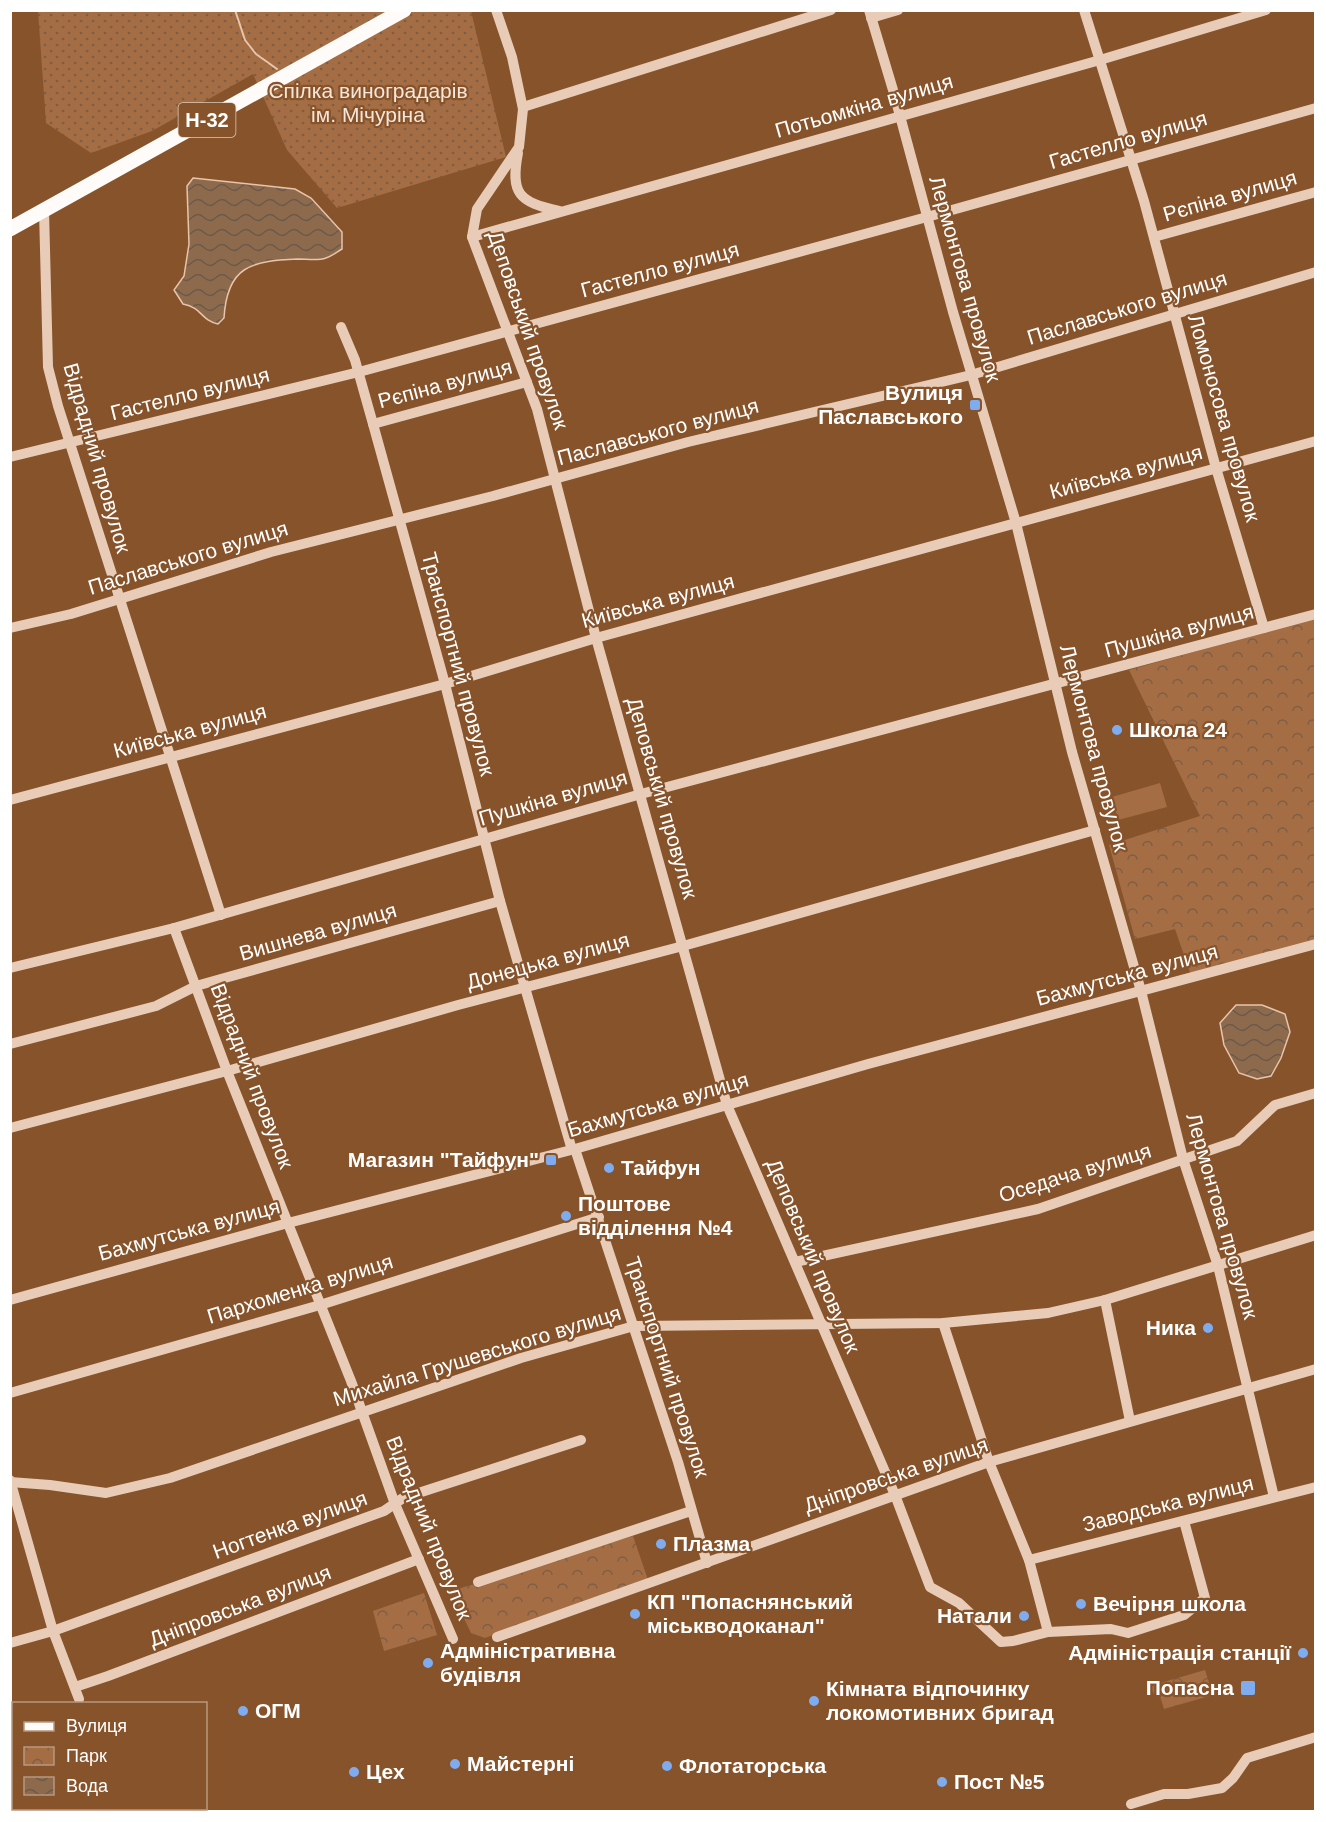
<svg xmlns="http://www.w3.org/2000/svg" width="1326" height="1822" viewBox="0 0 1326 1822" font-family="Helvetica,sans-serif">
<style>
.grass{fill:url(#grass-dots)}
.park{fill:url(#park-crowns)}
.pitch{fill:#a56d43}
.water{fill:url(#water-waves);stroke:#e8c4ac;stroke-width:1.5}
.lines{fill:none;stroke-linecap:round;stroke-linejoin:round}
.stream{stroke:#e8c4ac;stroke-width:2}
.minor{stroke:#e8ccb7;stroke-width:10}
.major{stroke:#fefbf8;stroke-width:15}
.poi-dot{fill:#7facee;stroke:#87532b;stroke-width:2}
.labels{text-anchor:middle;stroke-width:4.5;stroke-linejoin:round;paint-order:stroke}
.shield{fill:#87532b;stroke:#dbcbbf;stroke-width:1.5}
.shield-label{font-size:20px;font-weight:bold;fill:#fff}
.park-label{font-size:21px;fill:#f6e6da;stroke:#87532b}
.street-label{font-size:21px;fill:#fff;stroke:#87532b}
.poi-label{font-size:21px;font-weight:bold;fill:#fff;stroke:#87532b;text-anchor:start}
</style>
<defs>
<pattern id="grass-dots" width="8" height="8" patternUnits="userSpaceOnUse" patternTransform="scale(1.5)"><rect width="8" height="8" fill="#a56d43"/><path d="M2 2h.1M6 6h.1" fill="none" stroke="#7d5e47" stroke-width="1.8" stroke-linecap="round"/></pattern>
<pattern id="park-crowns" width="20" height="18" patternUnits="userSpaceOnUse" patternTransform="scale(1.5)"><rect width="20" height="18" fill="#a56d43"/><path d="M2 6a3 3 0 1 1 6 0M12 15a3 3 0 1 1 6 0" fill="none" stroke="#7d5e47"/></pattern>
<pattern id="water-waves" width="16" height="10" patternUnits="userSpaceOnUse" patternTransform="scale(1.5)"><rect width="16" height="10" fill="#8e6a4c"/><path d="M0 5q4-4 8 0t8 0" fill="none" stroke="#6a5a4c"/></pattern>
</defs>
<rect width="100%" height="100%" fill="#87532b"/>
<polygon class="grass" points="38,11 471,11 506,157 337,208 287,150 253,74 152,131 91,153 46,123"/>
<g class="park">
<polygon points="1315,618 1315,942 1192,978 1175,929 1135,939 1109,845 1200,816 1129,670"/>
<polygon points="633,1536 648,1580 485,1638 471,1633 451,1591"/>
<polygon points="424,1593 437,1635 384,1651 373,1611"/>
<polygon points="1205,1670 1213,1695 1164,1709 1159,1693 1154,1694 1150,1686"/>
</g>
<polygon class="pitch" points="1160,783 1167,807 1118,820 1112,797"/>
<g class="water">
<path d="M193,178L295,189L311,198L342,232V249C337,252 332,256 326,258C318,261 307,259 298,259C251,261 227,266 224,318L218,324C200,320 203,308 183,304L174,290L184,276L189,244L187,186Z"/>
<polygon points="1236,1005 1262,1005 1285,1014 1290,1032 1281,1058 1271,1076 1257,1079 1239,1073 1224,1045 1220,1023"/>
</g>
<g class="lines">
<polyline class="stream" points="235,10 245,40 256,54 277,69"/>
<g class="minor">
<polyline points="496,10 512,57 523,109 519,147 477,209 472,237 537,409 596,638 727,1105 895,1495 930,1587 959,1603 1001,1642 1013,1641 1048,1632 1111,1629 1128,1633 1184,1615 1205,1598 1184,1521"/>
<polyline points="869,10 893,90 953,312 1016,523 1072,752 1141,991 1183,1159 1218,1266 1274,1497"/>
<polyline points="1084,10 1144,201 1216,468 1264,628"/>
<polyline points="871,18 898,10"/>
<polyline points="523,107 831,10"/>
<path d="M518,153C510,194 519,202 559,211"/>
<polyline points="44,210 48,367 58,406 221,915"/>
<polyline points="472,237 1100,60 1266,10"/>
<polyline points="1154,237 1316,192"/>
<polyline points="341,327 355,360 373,424 445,684 500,901 572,1150"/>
<polyline points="373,424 527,382"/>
<polyline points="10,457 359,372 927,217 1316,108"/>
<polyline points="10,628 71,614 271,552 493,496 688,442 971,375 1316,272"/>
<polyline points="10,800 445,684 596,638 1316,441"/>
<polyline points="174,928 227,1071 351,1381 395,1504 453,1639"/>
<polyline points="10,968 174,928 641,794 1316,614"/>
<polyline points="10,1044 156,1006 196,986 500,901"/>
<polyline points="10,1128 227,1071 458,1005 683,946 1095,830"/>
<polyline points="575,1149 678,1462 707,1563"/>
<polyline points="795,1262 1038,1209 1237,1141 1275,1105 1316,1093"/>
<polyline points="10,1300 288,1223 575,1149 868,1064 1316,944"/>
<polyline points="1105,1300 1130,1421"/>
<polyline points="943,1323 989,1462 1029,1560 1048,1632"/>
<polyline points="10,1393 320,1305 599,1217"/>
<polyline points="10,1480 53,1631 79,1699"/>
<polyline points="10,1482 50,1485 106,1493 170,1478 521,1358 634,1326 943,1323 1048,1313 1105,1300 1316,1235"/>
<polyline points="1029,1560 1316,1487"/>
<polyline points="478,1582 691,1511"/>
<polyline points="497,1637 989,1462 1316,1369"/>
<polyline points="10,1643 53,1631 384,1511 403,1498 581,1440"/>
<polyline points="75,1687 108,1676 419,1559"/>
<polyline points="1131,1804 1164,1794 1188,1794 1222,1788 1233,1778 1247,1758 1316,1737"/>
</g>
<polyline class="major" points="10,229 404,10"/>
</g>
<g class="poi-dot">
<rect x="969" y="399" width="12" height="12" rx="3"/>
<circle cx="1117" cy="730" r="6"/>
<rect x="545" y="1154" width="12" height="12" rx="3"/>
<circle cx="609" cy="1168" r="6"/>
<circle cx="566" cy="1216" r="6"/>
<circle cx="1208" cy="1328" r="6"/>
<circle cx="661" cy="1544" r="6"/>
<circle cx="1081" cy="1604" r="6"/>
<circle cx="635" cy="1614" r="6"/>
<circle cx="1024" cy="1616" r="6"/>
<circle cx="1303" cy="1653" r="6"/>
<circle cx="428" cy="1663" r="6"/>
<rect x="1240" y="1680" width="16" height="16" rx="3"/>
<circle cx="814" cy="1701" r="6"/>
<circle cx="243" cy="1711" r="6"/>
<circle cx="455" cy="1764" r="6"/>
<circle cx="667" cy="1766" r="6"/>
<circle cx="354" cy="1772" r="6"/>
<circle cx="942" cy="1782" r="6"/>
</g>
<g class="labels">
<rect class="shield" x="178.5" y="103" width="57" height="34" rx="4.5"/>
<g class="shield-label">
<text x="207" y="127">Н-32</text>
</g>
<g class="park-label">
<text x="368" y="98">Спілка виноградарів<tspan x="368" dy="24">ім. Мічуріна</tspan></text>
</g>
<g class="street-label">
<text transform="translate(864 106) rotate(-16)" y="7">Потьомкіна вулиця</text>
<text transform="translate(1128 140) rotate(-16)" y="7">Гастелло вулиця</text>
<text transform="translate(1230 196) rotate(-16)" y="7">Рєпіна вулиця</text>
<text transform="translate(660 270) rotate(-15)" y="7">Гастелло вулиця</text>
<text transform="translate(965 279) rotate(74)" y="7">Лермонтова провулок</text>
<text transform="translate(1127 308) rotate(-17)" y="7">Паславського вулиця</text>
<text transform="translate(528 330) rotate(71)" y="7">Деповський провулок</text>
<text transform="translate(445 384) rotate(-15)" y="7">Рєпіна вулиця</text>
<text transform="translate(190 394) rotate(-14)" y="7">Гастелло вулиця</text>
<text transform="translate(1224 418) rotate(74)" y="7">Ломоносова провулок</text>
<text transform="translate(658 432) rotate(-15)" y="7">Паславського вулиця</text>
<text transform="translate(97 458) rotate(74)" y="7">Відрадний провулок</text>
<text transform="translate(1126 472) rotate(-15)" y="7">Київська вулиця</text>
<text transform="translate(188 558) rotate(-17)" y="7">Паславського вулиця</text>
<text transform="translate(658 601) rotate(-15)" y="7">Київська вулиця</text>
<text transform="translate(1179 631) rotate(-15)" y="7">Пушкіна вулиця</text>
<text transform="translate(458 664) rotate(75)" y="7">Транспортний провулок</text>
<text transform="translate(190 731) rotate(-15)" y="7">Київська вулиця</text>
<text transform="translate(1094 748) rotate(75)" y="7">Лермонтова провулок</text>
<text transform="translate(553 798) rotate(-16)" y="7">Пушкіна вулиця</text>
<text transform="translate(662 798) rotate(74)" y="7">Деповський провулок</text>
<text transform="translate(318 932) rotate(-16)" y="7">Вишнева вулиця</text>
<text transform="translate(548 961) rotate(-15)" y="7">Донецька вулиця</text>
<text transform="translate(1127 975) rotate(-15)" y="7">Бахмутська вулиця</text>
<text transform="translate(252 1076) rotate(69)" y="7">Відрадний провулок</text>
<text transform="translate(658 1105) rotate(-16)" y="7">Бахмутська вулиця</text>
<text transform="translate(1075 1173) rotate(-17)" y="7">Оседача вулиця</text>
<text transform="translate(1222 1216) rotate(74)" y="7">Лермонтова провулок</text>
<text transform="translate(189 1230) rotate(-15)" y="7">Бахмутська вулиця</text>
<text transform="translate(813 1256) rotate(67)" y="7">Деповський провулок</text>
<text transform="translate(300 1289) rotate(-17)" y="7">Пархоменка вулиця</text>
<text transform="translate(477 1356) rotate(-17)" y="7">Михайла Грушевського вулиця</text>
<text transform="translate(667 1367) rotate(72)" y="7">Транспортний провулок</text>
<text transform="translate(896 1475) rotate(-19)" y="7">Дніпровська вулиця</text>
<text transform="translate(1168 1504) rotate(-14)" y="7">Заводська вулиця</text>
<text transform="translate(290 1525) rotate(-20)" y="7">Ногтенка вулиця</text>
<text transform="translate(429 1528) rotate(68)" y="7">Відрадний провулок</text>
<text transform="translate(240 1606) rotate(-21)" y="7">Дніпровська вулиця</text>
</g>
<g class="poi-label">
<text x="963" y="400" text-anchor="end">Вулиця<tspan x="963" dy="24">Паславського</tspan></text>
<text x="1129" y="737">Школа 24</text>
<text x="539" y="1167" text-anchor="end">Магазин "Тайфун"</text>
<text x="621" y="1175">Тайфун</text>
<text x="578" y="1211">Поштове<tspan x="578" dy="24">відділення №4</tspan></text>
<text x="1196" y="1335" text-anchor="end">Ника</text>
<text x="673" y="1551">Плазма</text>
<text x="647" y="1609">КП "Попаснянський<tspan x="647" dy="24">міськводоканал"</tspan></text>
<text x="1093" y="1611">Вечірня школа</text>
<text x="1012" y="1623" text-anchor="end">Натали</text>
<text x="440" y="1658">Адміністративна<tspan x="440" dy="24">будівля</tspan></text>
<text x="1291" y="1660" text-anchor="end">Адміністрація станції</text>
<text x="1234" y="1695" text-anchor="end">Попасна</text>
<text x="826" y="1696">Кімната відпочинку<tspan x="826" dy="24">локомотивних бригад</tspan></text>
<text x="255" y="1718">ОГМ</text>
<text x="467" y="1771">Майстерні</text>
<text x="679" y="1773">Флотаторська</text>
<text x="366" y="1779">Цех</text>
<text x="954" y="1789">Пост №5</text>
</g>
</g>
<rect width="1326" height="1822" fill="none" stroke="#ffffff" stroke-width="24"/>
<rect x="12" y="1702" width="195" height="108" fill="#87532b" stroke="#b79880" stroke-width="1.5"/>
<rect x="24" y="1722" width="30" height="9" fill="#fefbf8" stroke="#b79880" stroke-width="1.5"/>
<text x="66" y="1732" font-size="18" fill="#ffffff">Вулиця</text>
<rect x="24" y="1747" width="30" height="18" fill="url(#park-crowns)" stroke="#b79880" stroke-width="1.5"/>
<text x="66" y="1762" font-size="18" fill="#ffffff">Парк</text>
<rect x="24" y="1777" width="30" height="18" fill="url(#water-waves)" stroke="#b79880" stroke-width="1.5"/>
<text x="66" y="1792" font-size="18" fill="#ffffff">Вода</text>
</svg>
